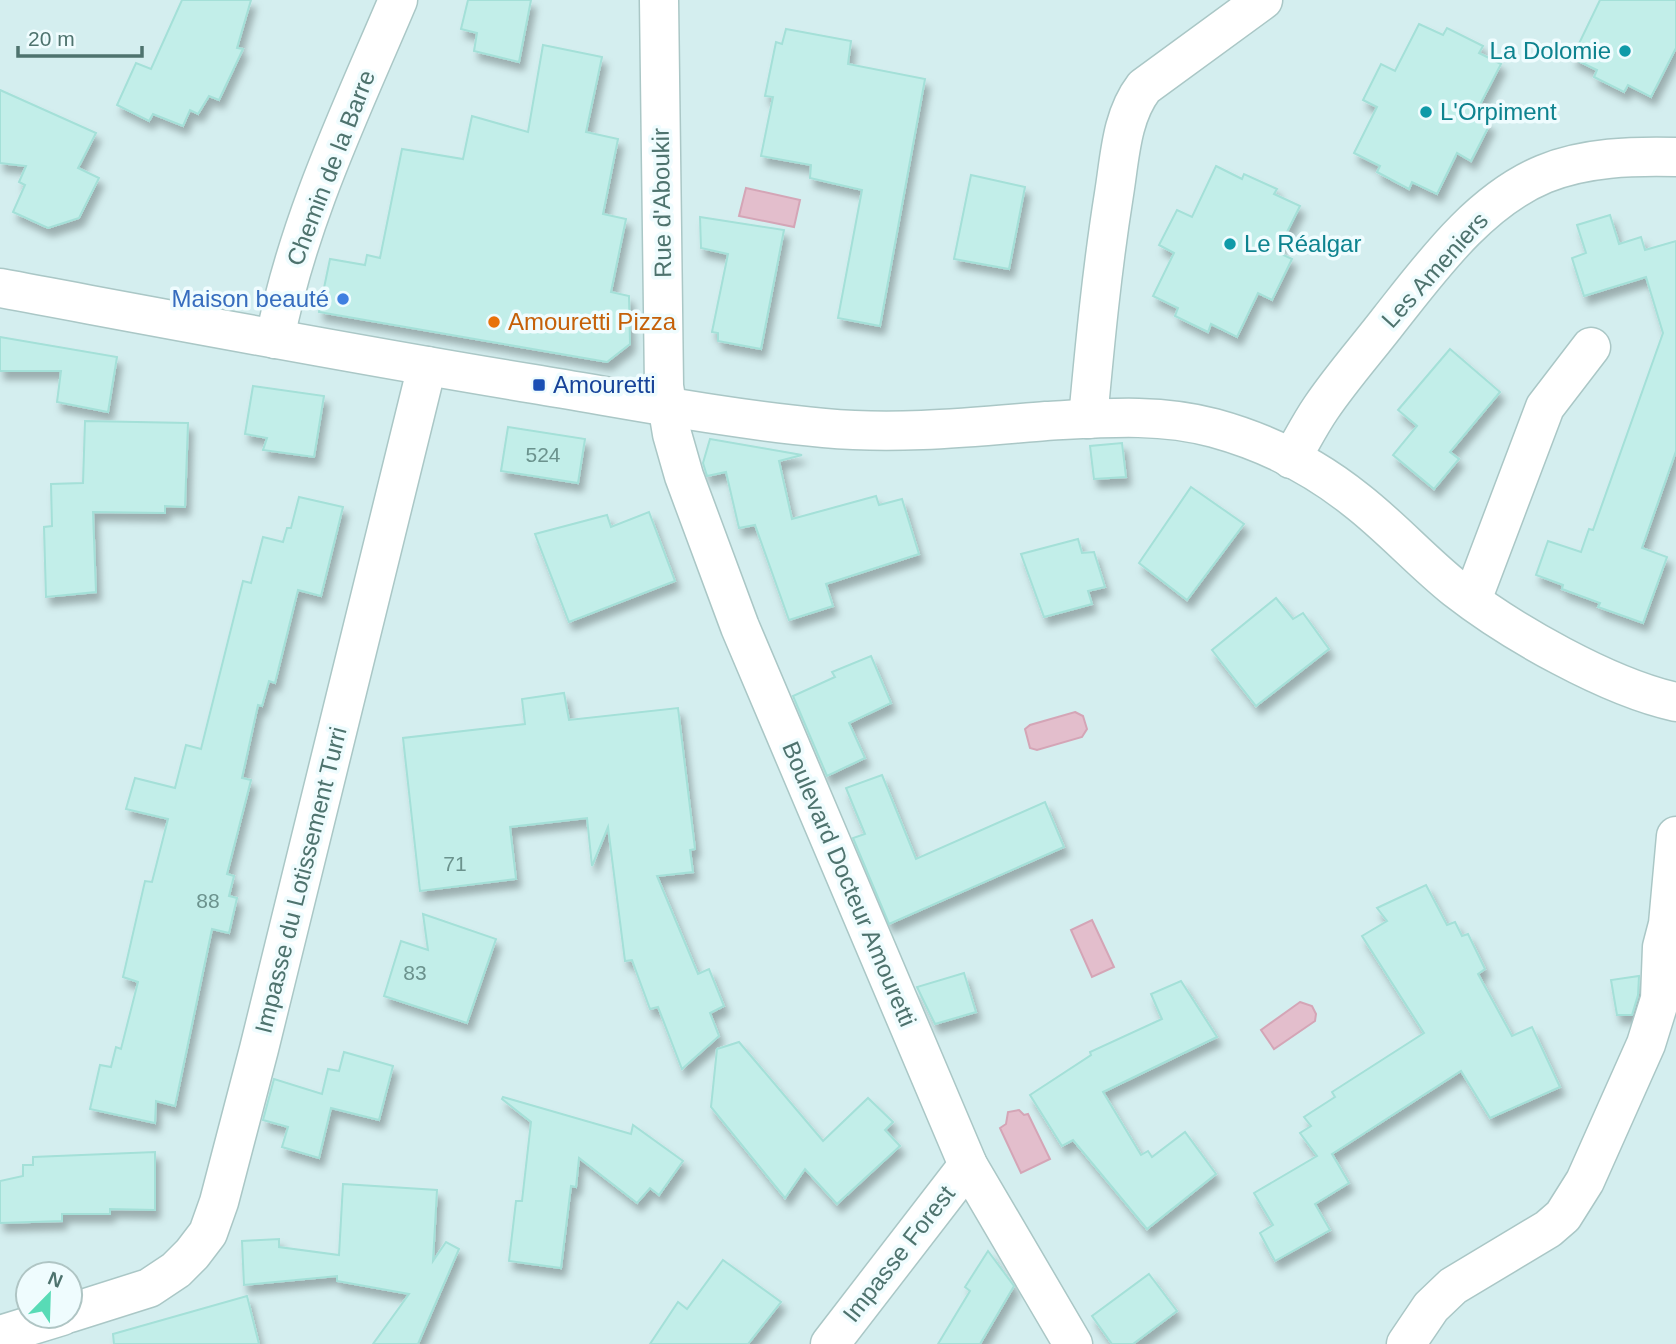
<svg xmlns="http://www.w3.org/2000/svg" width="1676" height="1344" viewBox="0 0 1676 1344" font-family="Arial,sans-serif">
<style>
.residential{fill:#d4eeef;fill-rule:evenodd}
.water{fill:#e3becc;stroke:#d4a5b6;stroke-width:2}
.building{fill:#c2eee9;stroke:#a4e0d8;stroke-width:2;filter:url(#shadow)}
.lines{fill:none;stroke-linecap:round;stroke-linejoin:round}
.minor-casing{stroke:#aac7c6;stroke-width:41}
.minor{stroke:#fff;stroke-width:38}
.culture-dot{fill:#0f9aa8;stroke:#effcfe;stroke-width:2.5}
.shop-dot{fill:#3f7fe0;stroke:#effcfe;stroke-width:2.5}
.food-dot{fill:#e8710a;stroke:#effcfe;stroke-width:2.5}
.transit-dot{fill:#1a4fb4;stroke:#effcfe;stroke-width:2.5}
.labels{text-anchor:middle;stroke-width:7;stroke-linejoin:round;paint-order:stroke}
.number-label{font-size:21px;fill:#6b928d}
.culture-label{font-size:24px;fill:#0d838f;stroke:#effcfe;text-anchor:start}
.street-label{font-size:24px;fill:#4e736e;stroke:#effcfe}
.shop-label{font-size:24px;fill:#366cbe;stroke:#effcfe;text-anchor:end}
.food-label{font-size:24px;fill:#c56008;stroke:#effcfe;text-anchor:start}
.transit-label{font-size:24px;fill:#164399;stroke:#effcfe;text-anchor:start}
</style>
<defs>
<filter id="shadow"><feDropShadow dx="4.5" dy="8" stdDeviation="3.5" flood-color="#0004"/></filter>
</defs>
<rect width="100%" height="100%" fill="#e9f9fb"/>
<path class="residential" d="M0,0H1676V1344H0ZM28,1274H70V1316H28Z"/>
<g class="water">
<polygon points="746,188 800,200 794,227 739,216"/>
<polygon points="1075,712 1083,716 1087,729 1082,737 1037,750 1030,748 1025,729 1030,725"/>
<polygon points="1092,920 1114,967 1092,977 1071,930"/>
<polygon points="1300,1002 1312,1006 1316,1014 1315,1021 1274,1049 1261,1030"/>
<polygon points="1019,1110 1024,1115 1028,1114 1050,1159 1021,1173 1000,1128 1006,1124 1008,1112"/>
</g>
<g class="building">
<polygon points="182,0 251,0 237,48 243,49 219,100 209,96 198,114 190,110 183,126 153,114 149,121 117,105 136,63 151,69"/>
<polygon points="468,0 531,0 519,62 474,51 477,33 461,29"/>
<polygon points="1600,0 1676,0 1676,48 1651,97 1628,85 1624,92 1594,77 1597,70 1572,58"/>
<polygon points="1419,24 1443,35 1447,28 1483,46 1479,53 1501,64 1474,116 1490,124 1471,161 1457,153 1437,194 1412,182 1409,189 1377,172 1380,166 1354,153 1377,107 1363,100 1381,64 1395,71"/>
<polygon points="786,29 851,41 848,64 925,79 880,326 838,318 862,190 810,178 811,165 761,156 773,97 765,96 776,42 782,44"/>
<polygon points="543,45 602,57 586,132 618,139 603,214 626,219 611,292 629,296 630,344 607,362 319,312 330,259 365,265 367,255 380,258 402,149 463,159 472,116 528,132"/>
<polygon points="0,90 96,133 78,168 99,178 79,218 48,228 13,212 25,185 19,182 26,166 0,163"/>
<polygon points="1216,166 1242,179 1244,174 1277,189 1274,194 1300,206 1277,252 1292,259 1272,300 1258,293 1237,337 1211,324 1208,332 1175,316 1178,308 1153,296 1174,253 1159,245 1177,210 1192,217"/>
<polygon points="971,175 1025,187 1009,269 954,259"/>
<polygon points="1610,215 1619,244 1641,237 1645,250 1676,241 1676,451 1642,548 1667,557 1643,623 1598,607 1600,603 1562,589 1563,585 1536,575 1548,541 1581,552 1589,529 1593,530 1663,333 1646,277 1584,296 1572,258 1586,253 1577,225"/>
<polygon points="700,217 784,230 761,349 718,341 718,333 712,332 728,254 701,248"/>
<polygon points="0,337 117,357 108,412 57,402 61,371 0,371"/>
<polygon points="1450,349 1500,392 1450,452 1459,459 1434,489 1393,455 1417,426 1398,410"/>
<polygon points="253,386 324,396 314,457 263,450 267,438 245,434"/>
<polygon points="85,421 188,423 185,507 165,506 165,513 93,512 96,592 46,597 44,527 52,526 51,484 83,483"/>
<polygon points="508,427 585,439 578,483 501,471"/>
<polygon points="710,439 802,455 779,461 792,519 876,496 879,505 902,499 919,554 826,584 833,606 789,620 755,525 739,528 726,472 707,476 703,463"/>
<polygon points="1122,443 1126,477 1094,479 1090,446"/>
<polygon points="1191,487 1244,524 1187,600 1139,563"/>
<polygon points="299,497 343,507 321,596 298,590 275,683 269,681 262,706 258,705 242,778 251,780 227,874 234,876 229,896 237,898 229,933 212,929 175,1106 156,1101 155,1123 90,1109 100,1065 111,1067 116,1047 121,1049 138,982 123,977 145,881 152,882 168,819 126,809 135,778 175,788 186,745 201,749 243,581 251,583 263,537 283,542 287,528 291,528"/>
<polygon points="649,512 675,581 569,622 535,534 607,515 611,527"/>
<polygon points="1078,539 1082,553 1094,552 1105,587 1088,591 1092,604 1044,617 1021,554"/>
<polygon points="1276,598 1293,619 1303,613 1329,649 1256,706 1212,650"/>
<polygon points="871,656 891,703 849,723 865,758 827,776 793,696 835,677 832,672"/>
<polygon points="564,693 569,720 678,708 695,849 690,850 693,872 657,876 698,974 709,969 724,1006 710,1013 719,1036 682,1069 658,1007 650,1009 632,960 625,961 608,827 592,866 587,818 510,827 516,879 420,891 403,738 525,724 522,699"/>
<polygon points="882,775 916,859 1045,802 1064,847 889,924 853,838 865,834 846,788"/>
<polygon points="1426,885 1447,925 1455,922 1462,936 1468,934 1485,969 1478,974 1512,1036 1532,1027 1560,1087 1490,1118 1461,1071 1332,1154 1349,1183 1315,1204 1330,1230 1275,1261 1260,1233 1273,1225 1254,1193 1317,1156 1300,1133 1311,1126 1304,1117 1335,1097 1332,1092 1424,1033 1362,936 1387,921 1377,908"/>
<polygon points="423,914 496,939 467,1023 384,996 401,941 428,950"/>
<polygon points="964,973 976,1012 935,1024 917,987"/>
<polygon points="1639,976 1638,995 1632,1015 1617,1015 1611,980"/>
<polygon points="1181,981 1217,1037 1103,1092 1141,1155 1148,1151 1152,1157 1185,1132 1216,1174 1147,1229 1073,1140 1062,1146 1030,1095 1091,1055 1090,1052 1162,1019 1151,994"/>
<polygon points="739,1042 823,1141 868,1098 893,1122 885,1130 900,1146 837,1204 805,1169 785,1198 711,1107 717,1049"/>
<polygon points="344,1052 393,1066 379,1120 331,1108 319,1158 282,1147 288,1127 263,1120 274,1079 322,1094 328,1069 339,1071"/>
<polygon points="503,1097 631,1134 633,1125 683,1161 659,1195 650,1188 637,1203 579,1158 576,1187 571,1186 561,1268 509,1261 516,1201 522,1201 531,1122 502,1099"/>
<polygon points="155,1152 155,1210 110,1209 110,1214 62,1214 62,1221 0,1223 0,1181 23,1176 23,1165 33,1165 33,1157"/>
<polygon points="343,1184 437,1190 433,1261 446,1242 459,1249 418,1344 373,1344 409,1294 337,1281 337,1276 244,1285 242,1241 279,1239 279,1247 339,1255"/>
<polygon points="988,1251 1014,1286 980,1344 938,1344 970,1291 965,1287"/>
<polygon points="723,1260 781,1302 748,1344 650,1344 678,1302 687,1309"/>
<polygon points="1149,1274 1177,1311 1133,1344 1112,1344 1092,1316"/>
<polygon points="247,1296 259,1344 114,1344 113,1334"/>
</g>
<g class="lines">
<defs>
<g id="minor">
<polyline points="659,0 664,386 672,434 684,476 740,627 968,1165 1073,1344"/>
<path d="M0,288C178,321 356,355 534,384C631,400 727,419 824,428C899,435 972,427 1046,421C1103,418 1159,413 1214,428C1265,442 1315,467 1356,500C1391,527 1421,561 1456,589C1511,632 1608,687 1676,702"/>
<path d="M275,339C298,220 351,111 398,0"/>
<path d="M1088,419C1095,343 1102,269 1114,194C1120,157 1121,117 1144,87L1263,0"/>
<path d="M1291,459C1301,442 1310,424 1321,408C1342,377 1367,349 1390,319C1432,266 1479,201 1544,174C1585,157 1633,156 1676,157"/>
<polyline points="1472,600 1545,407 1591,347"/>
<polyline points="70,1313 149,1288 176,1270 192,1254 208,1233 219,1202 259,1049 427,366"/>
<polyline points="0,1335 62,1316"/>
<polyline points="830,1344 968,1165"/>
<polyline points="1406,1344 1431,1307 1453,1286 1548,1229 1563,1216 1585,1181 1646,1044 1660,999 1662,947 1668,924 1676,836"/>
</g>
</defs>
<use href="#minor" class="minor-casing"/>
<use href="#minor" class="minor"/>
</g>
<g class="culture-dot">
<circle cx="1625" cy="51" r="7"/>
<circle cx="1426" cy="112" r="7"/>
<circle cx="1230" cy="244" r="7"/>
</g>
<circle class="shop-dot" cx="343" cy="299" r="7"/>
<circle class="food-dot" cx="494" cy="322" r="7"/>
<rect class="transit-dot" x="532" y="378" width="14" height="14" rx="3.5"/>
<g class="labels">
<g class="number-label">
<text x="543" y="462">524</text>
<text x="455" y="871">71</text>
<text x="208" y="908">88</text>
<text x="415" y="980">83</text>
</g>
<g class="culture-label">
<text x="1611" y="59" text-anchor="end">La Dolomie</text>
<text x="1440" y="120">L'Orpiment</text>
<text x="1244" y="252">Le Réalgar</text>
</g>
<g class="street-label">
<text transform="translate(331 168) rotate(-69)" y="8">Chemin de la Barre</text>
<text transform="translate(662 203) rotate(-91)" y="8">Rue d'Aboukir</text>
<text transform="translate(1435 270) rotate(-48)" y="8">Les Ameniers</text>
<text transform="translate(301 880) rotate(-76)" y="8">Impasse du Lotissement Turri</text>
<text transform="translate(849 884) rotate(67)" y="8">Boulevard Docteur Amouretti</text>
<text transform="translate(899 1254) rotate(-52)" y="8">Impasse Forest</text>
</g>
<g class="shop-label">
<text x="329" y="307">Maison beauté</text>
</g>
<g class="food-label">
<text x="508" y="330">Amouretti Pizza</text>
</g>
<g class="transit-label">
<text x="553" y="393">Amouretti</text>
</g>
</g>
<g transform="translate(49 1295) rotate(23)"><circle r="33" fill="#effcfe" stroke="#afc5c4" stroke-width="2"/>
<path d="M0-5L12 26L0 18L-12 26Z" fill="#58dbb6"/>
<text y="-10" font-size="19" font-weight="bold" text-anchor="middle" fill="#4e736e">N</text>
</g>
<path d="M18 46v10h124v-10" fill="none" stroke="#4e736e" stroke-width="3.5"/>
<text x="28" y="46" font-size="21" fill="#4e736e" stroke="#effcfe" stroke-width="5" paint-order="stroke">20 m</text>
</svg>
